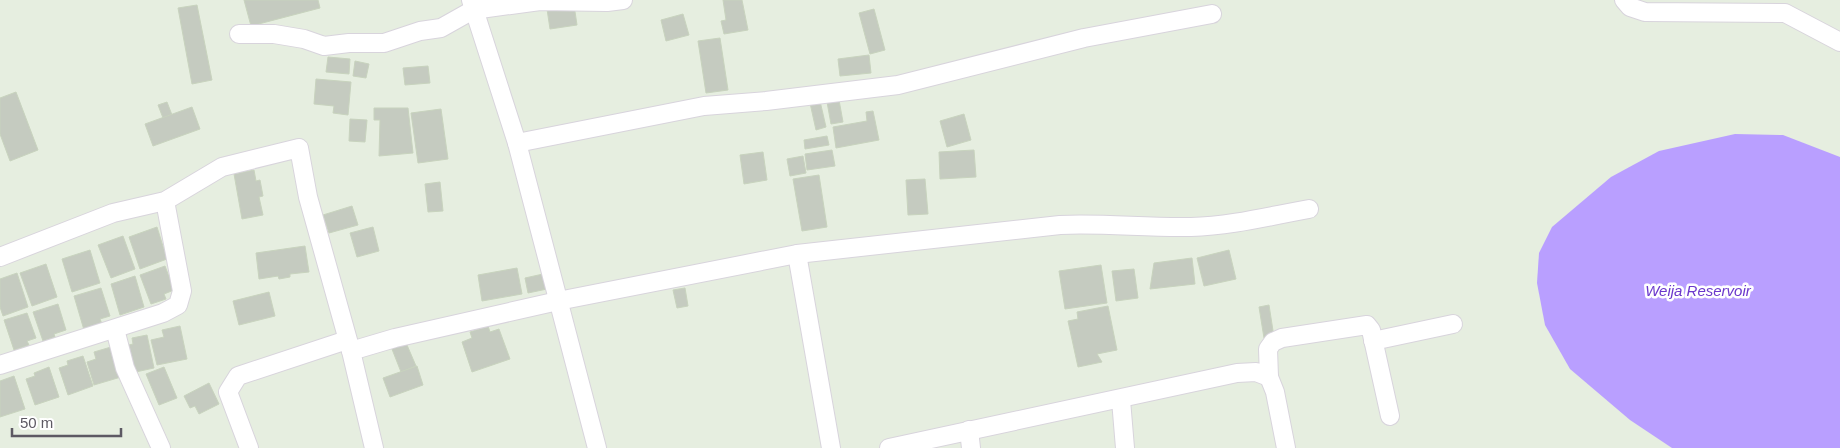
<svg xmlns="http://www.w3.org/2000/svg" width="1840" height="448" viewBox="0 0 1840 448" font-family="Helvetica,sans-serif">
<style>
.water{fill:#b99fff}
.building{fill:#c5cbc0;stroke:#c8d3be}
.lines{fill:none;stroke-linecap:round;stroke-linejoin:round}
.minor-casing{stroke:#d8d4dc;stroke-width:20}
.minor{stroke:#fff;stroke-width:18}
.labels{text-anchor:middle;stroke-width:5;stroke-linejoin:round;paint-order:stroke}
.water-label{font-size:15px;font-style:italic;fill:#6b38cc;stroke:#fff}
</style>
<rect width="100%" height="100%" fill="#e6eee0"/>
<polygon class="water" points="1735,134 1783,135 1840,157 1840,448 1672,448 1630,420 1570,369 1545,325 1537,283 1539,253 1552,227 1611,177 1659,151"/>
<g class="building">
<polygon points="244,0 318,0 320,8 251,26"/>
<polygon points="723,0 742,0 748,30 724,34 721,21 726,20"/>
<polygon points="197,5 212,80 192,84 178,8"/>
<polygon points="574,5 577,25 550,29 547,9"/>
<polygon points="874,9 885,50 870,54 859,13"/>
<polygon points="683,14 689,35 666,41 661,20"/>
<polygon points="720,38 728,90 706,93 698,41"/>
<polygon points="869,55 871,73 840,76 838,59"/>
<polygon points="328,57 350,59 349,74 326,72"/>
<polygon points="355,61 369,64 366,78 353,76"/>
<polygon points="428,66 430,83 405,85 403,68"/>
<polygon points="316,79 351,82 348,115 333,113 334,106 314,104"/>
<polygon points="16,92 38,150 10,161 0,134 0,98"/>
<polygon points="839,100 843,122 831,124 827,102"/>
<polygon points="820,101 826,127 816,130 810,103"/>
<polygon points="167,102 172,115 163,118 158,105"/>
<polygon points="192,107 200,129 153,146 145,124"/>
<polygon points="374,108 408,108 413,153 379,156 380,120 374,120"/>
<polygon points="441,109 448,159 418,163 411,113"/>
<polygon points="873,111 879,140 836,148 833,127 867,121 866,112"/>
<polygon points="964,114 971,140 947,147 940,121"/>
<polygon points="350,119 367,120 365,142 349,141"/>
<polygon points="827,136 829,145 805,149 804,140"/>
<polygon points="832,150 835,166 807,170 805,154"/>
<polygon points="974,150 976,177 940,179 939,152"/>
<polygon points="763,152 767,180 744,184 740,155"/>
<polygon points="803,156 806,173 790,176 787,159"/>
<polygon points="254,170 256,181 260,180 263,196 259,197 263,215 242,219 234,174"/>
<polygon points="819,175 827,227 802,231 793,179"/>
<polygon points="925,179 928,214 908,215 906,180"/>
<polygon points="440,182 443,211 428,212 425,184"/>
<polygon points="352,206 358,225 329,233 323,215"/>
<polygon points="157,227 167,259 140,269 129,237"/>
<polygon points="373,227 379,251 357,257 350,233"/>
<polygon points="123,236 135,269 111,278 98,245"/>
<polygon points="305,246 309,272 290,274 290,277 279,279 278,276 259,279 256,253"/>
<polygon points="90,250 100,283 72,292 62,259"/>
<polygon points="1229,250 1236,279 1204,286 1197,258"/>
<polygon points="1192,258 1195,284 1150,289 1154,263"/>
<polygon points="46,264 57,297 32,306 20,273"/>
<polygon points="1101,265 1107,303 1065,309 1059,271"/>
<polygon points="165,266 174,290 164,294 166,299 151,304 140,275"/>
<polygon points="517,268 522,294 482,301 478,275"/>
<polygon points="1134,269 1138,298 1116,301 1112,271"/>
<polygon points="17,273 28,307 3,316 0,307 0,279"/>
<polygon points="543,274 547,289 528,293 525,278"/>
<polygon points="135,276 144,307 120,315 111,284"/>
<polygon points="101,288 110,316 100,319 102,324 84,330 74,296"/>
<polygon points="685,288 688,306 677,308 673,290"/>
<polygon points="269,292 275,316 239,325 233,301"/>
<polygon points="58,304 66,330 54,334 55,337 43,341 33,312"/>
<polygon points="1269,305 1274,337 1264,338 1259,307"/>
<polygon points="1108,306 1117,350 1097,354 1102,362 1078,367 1068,321 1078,319 1077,312"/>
<polygon points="27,313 36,338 27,341 29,345 14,350 4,320"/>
<polygon points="180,326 187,359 157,365 151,340 164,337 162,330"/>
<polygon points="488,326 490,332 499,329 510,359 472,372 462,342 472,338 470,332"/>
<polygon points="147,335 154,368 131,373 125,346 133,344 132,338"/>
<polygon points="404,338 416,366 401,372 390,344"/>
<polygon points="111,347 121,377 94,385 87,362 96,359 94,352"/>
<polygon points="83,356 93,386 68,395 59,368 68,365 67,361"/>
<polygon points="417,366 423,385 390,397 383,378"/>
<polygon points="49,367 59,397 35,405 26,379 35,376 34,373"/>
<polygon points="164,367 177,398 159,405 146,374"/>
<polygon points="14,376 25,409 0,417 0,381"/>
<polygon points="209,383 219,404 199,414 195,406 190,408 184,396"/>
</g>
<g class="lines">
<defs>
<g id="minor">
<polyline points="471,0 517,143 597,448"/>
<polyline points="1624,0 1630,7 1645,12 1785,13 1840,42"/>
<polyline points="239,34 274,34 304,39 324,46 349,43 384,43 420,31 441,28 473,10 540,1 607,2 623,0"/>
<polyline points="517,143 704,106 766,101 898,85 1084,38 1212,14"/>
<polyline points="797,254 831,448"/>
<polyline points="0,257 113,213 165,201 222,167 299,148 308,197 351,351 374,448"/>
<polyline points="115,329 125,368 161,448"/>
<polyline points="1373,341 1453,324"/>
<path d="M351,351L395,338L558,301L797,254L1060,225C1104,223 1147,228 1191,227C1231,226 1270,216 1309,209"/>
<polyline points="0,365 163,313 178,305 182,291 165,201"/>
<polyline points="1121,400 1125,448"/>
<polyline points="969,430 971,448"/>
<polyline points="249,448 228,392 238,376 347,340"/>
<polyline points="889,448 1237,373 1256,372 1269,377"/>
<polyline points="1286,448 1275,392 1269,377 1268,349 1273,342 1282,338 1367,325 1371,330 1390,416"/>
</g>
</defs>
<use href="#minor" class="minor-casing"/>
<use href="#minor" class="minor"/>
</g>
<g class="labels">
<g class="water-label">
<text x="1698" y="296">Weija Reservoir</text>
</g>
</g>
<path d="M12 428v8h109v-8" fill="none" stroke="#5d5963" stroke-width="2.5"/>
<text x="20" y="428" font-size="15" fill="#5d5963" stroke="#ffffff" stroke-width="4" paint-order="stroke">50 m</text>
</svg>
